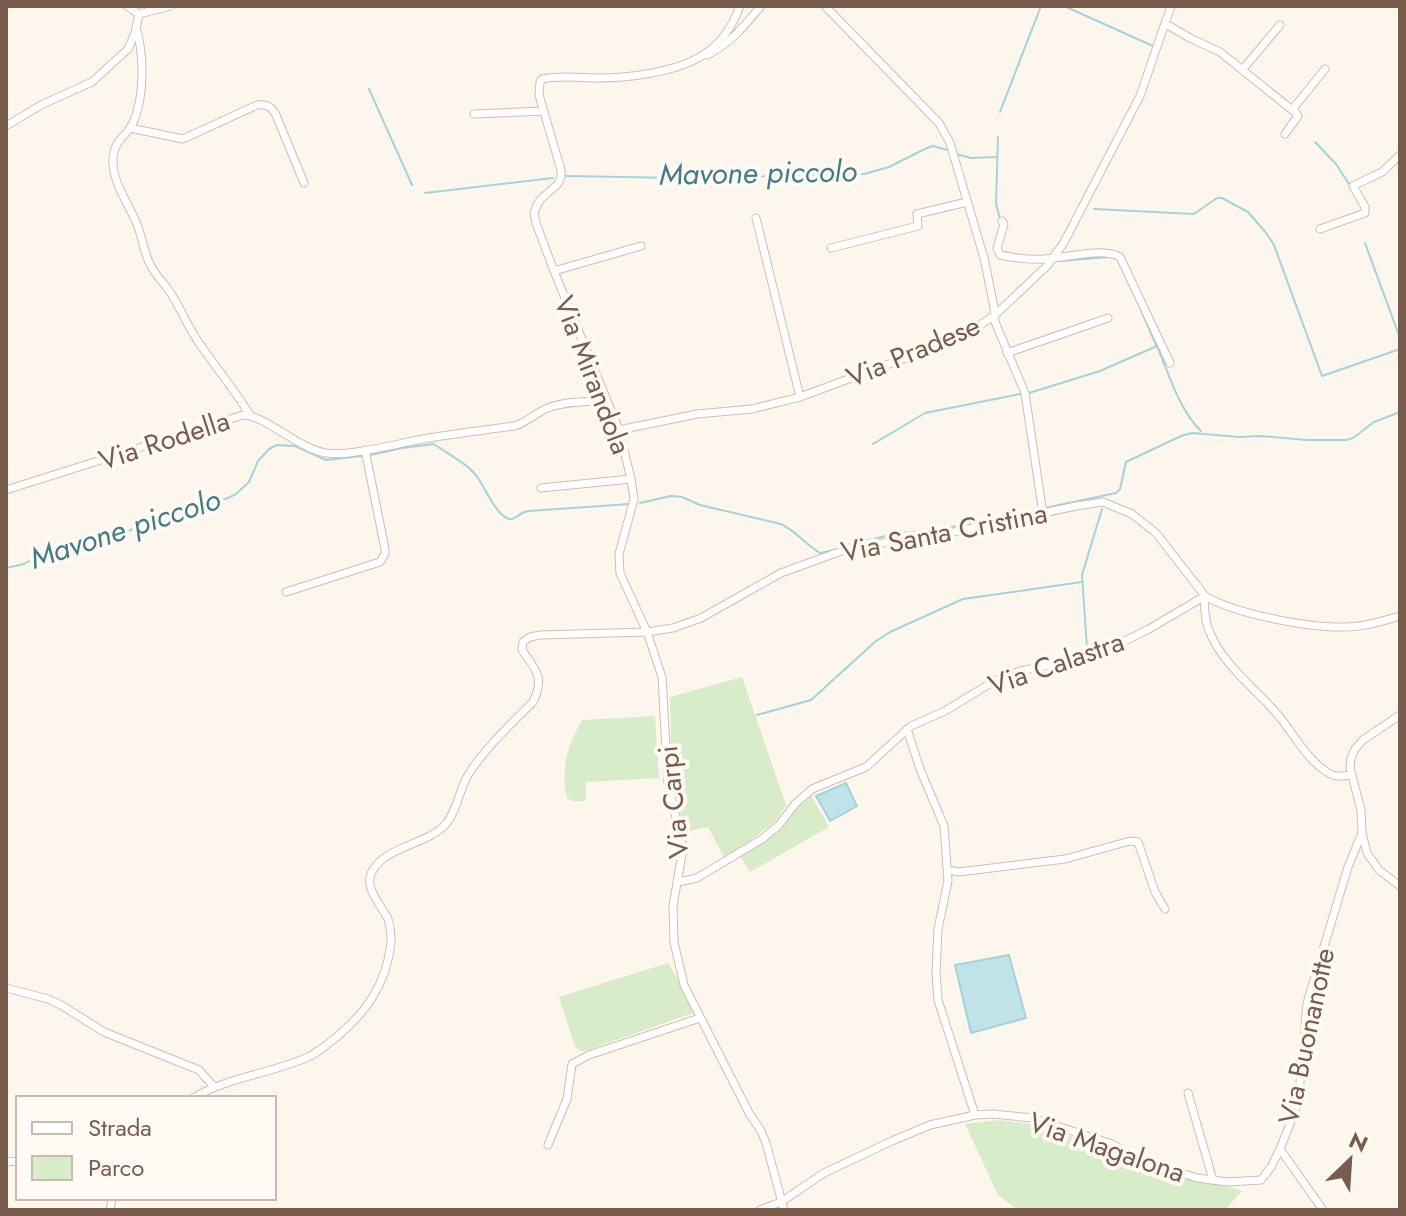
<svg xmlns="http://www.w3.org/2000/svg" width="1406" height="1216" viewBox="0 0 1406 1216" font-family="Jost,sans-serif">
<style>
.green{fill:#d8ecc9}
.water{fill:#bfe3e8;stroke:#a5d3da;stroke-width:2}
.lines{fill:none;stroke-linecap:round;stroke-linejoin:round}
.stream{stroke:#a5d3da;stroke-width:2}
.minor-casing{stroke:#d1beb0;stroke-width:9}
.minor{stroke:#fff;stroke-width:7}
.labels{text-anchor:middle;stroke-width:8;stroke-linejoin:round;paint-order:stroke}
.street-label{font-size:28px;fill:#7a5c4d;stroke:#fffaf3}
.water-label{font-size:30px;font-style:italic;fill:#437c86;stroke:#fffaf3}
</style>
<rect width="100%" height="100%" fill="#fdf6ec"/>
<g class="green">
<polygon points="742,677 786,805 775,822 725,859 708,827 683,832 672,780 670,697"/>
<path d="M655,716L659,778L586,782V797L584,801H573L567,798C560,770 568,744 582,720Z"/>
<polygon points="811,795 829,827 750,872 740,856 777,833 801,804"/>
<polygon points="668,963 678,979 693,1013 585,1051 581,1051 575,1047 559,997"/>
<polygon points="999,1120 1030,1124 1242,1191 1225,1210 1018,1210 998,1195 965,1124"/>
</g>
<g class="water">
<polygon points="846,783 857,806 830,821 816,796"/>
<polygon points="1009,955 1026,1018 971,1033 955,965"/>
</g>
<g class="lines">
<g class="stream">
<polyline points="1064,6 1153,46"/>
<polyline points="369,89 412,185"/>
<polyline points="1000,112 1041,6"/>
<polyline points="998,137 996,204 1000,219"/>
<polyline points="1315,142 1336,164 1349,184"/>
<polyline points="956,154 971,158 997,157"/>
<polyline points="566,176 677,178 864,174 889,167 927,148 933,146 947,150"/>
<polyline points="425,193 553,178"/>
<polyline points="1094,209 1194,214 1217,198 1222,198 1248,212 1267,234 1274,245 1322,376 1400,349"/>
<polyline points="1365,243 1400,338"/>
<polyline points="1059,261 1109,257"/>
<polyline points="1141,310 1156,345"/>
<path d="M1029,393L1100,371L1157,346C1169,374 1179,410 1201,431"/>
<polyline points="873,444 925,413 1020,394"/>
<path d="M370,455L402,448L434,444C449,455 471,465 480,481C485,489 500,522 512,519C517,518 520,512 529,511L630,504"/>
<path d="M640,503L671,496L682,497L700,505L781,524C796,531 806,545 820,553L839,549"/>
<polyline points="1045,508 1116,493 1120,489 1126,462 1181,436 1192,433 1239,437 1260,436 1307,440 1346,440 1353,438 1374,422 1400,412"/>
<polyline points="860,542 899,533 928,531 986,521 1038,510"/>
<polyline points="6,568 24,564 38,556 81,550 100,533 107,531 124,533 156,518 185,511 228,498 236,494 249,482 258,461 269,449 277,445 295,446 326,460 362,456"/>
<polyline points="1087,648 1082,575 1102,509"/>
<polyline points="1033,672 1083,663"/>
<polyline points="757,715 811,700 876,641 890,632 963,599 1082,582"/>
</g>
<defs>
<g id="minor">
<polyline points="127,6 139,14"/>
<path d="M740,6C733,25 721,44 703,55C677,72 629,78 599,78C580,78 560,75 542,79L540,82L539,95L561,170V177L558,184L541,199L537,205L534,213L536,223L554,271L619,430L631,479L634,499L619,554L620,573L647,632L662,677L668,783L683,848L673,906L674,942L684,985L749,1113L761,1131L766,1143L784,1210"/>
<polyline points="825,6 939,123 950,143 984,258 994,307 995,322 1025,393 1043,514"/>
<polyline points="139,14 171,6"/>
<polyline points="1166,24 1190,38 1220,52 1296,113 1298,116 1285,134"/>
<path d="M136,27C144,54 145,96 133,123C126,137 114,140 113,159C112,182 127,201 136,222C142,235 143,249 149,262C154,274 163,282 170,292C180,307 187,325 197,340C214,365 234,389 250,415"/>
<path d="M707,55C729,45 746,24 761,6"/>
<polyline points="1243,69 1280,25"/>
<polyline points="1292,110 1325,69"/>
<polyline points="474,114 544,111"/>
<polyline points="6,126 43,104 92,82 128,49 135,33 139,14"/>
<path d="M130,128L183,139L257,105C267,104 271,106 276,115L304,183"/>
<polyline points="756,218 800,397"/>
<path d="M1002,221L1004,224L997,248L1000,255C1015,258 1029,260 1044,259C1066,258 1101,247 1120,257L1170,363"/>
<polyline points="1320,229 1365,213 1365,207 1353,186 1382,172 1400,155"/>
<polyline points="831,248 918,226 917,214 967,202"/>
<polyline points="554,271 641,246"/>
<polyline points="1007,353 1108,318"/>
<polyline points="619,430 697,414 752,409 800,397 962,337 995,315 1047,266 1063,244 1140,96 1171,6"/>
<polyline points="541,488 631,479"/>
<path d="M6,490L243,415C265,415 299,449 326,453C350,457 403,442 429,438C457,433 486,430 514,426C527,423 536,412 548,408C565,401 587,402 606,400"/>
<polyline points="286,592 380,562 385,554 385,549 365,450"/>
<path d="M1205,596C1204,608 1205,622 1210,633C1224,666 1256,689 1278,715C1294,734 1306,759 1327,772C1335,778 1342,776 1351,775"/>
<polyline points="1400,715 1363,740 1355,749 1351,758 1350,768 1361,810 1362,833 1367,853 1379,870 1400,886"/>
<polyline points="907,729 920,769 944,826 948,881 938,929 936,972 938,1000 975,1115"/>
<polyline points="948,870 959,872 1065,859 1130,841 1138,842 1155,892 1165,909"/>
<polyline points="678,882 697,878 762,839 779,825 795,804 812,789 866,767 911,726 945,711 996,680 1020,671 1092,657 1149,629 1205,596"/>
<polyline points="6,988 48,999 61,1005 104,1032 199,1070 214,1087"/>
<polyline points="1188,1093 1213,1180"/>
<path d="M193,1098C228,1077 270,1074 308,1057C317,1053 325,1046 333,1040C365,1014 386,986 391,943C391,935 391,927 388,919C381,905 362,886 373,870C386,847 427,844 445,825C457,812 459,790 468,775C485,748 510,725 533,702C545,678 536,670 522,650L523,642L530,637L540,635L647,632L673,628L701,618L781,573L850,548L954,532L1076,506L1103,502L1132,514L1156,533L1205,596C1235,614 1309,628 1345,627C1364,627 1382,621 1400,616"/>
<polyline points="548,1145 567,1099 572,1064 589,1055 700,1018"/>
<polyline points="1280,1149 1323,1210"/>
<polyline points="6,1162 18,1161"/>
<polyline points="110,1210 112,1198"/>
<polyline points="760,1210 781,1202 824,1173 892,1141 930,1125 975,1115 993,1114 1032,1118 1112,1144 1134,1158 1197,1178 1228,1182 1261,1180 1271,1167 1280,1149 1296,1109 1300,1083 1307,1003 1348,867 1362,833"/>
</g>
</defs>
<use href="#minor" class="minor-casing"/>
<use href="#minor" class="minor"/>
</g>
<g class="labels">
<g class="street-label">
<text transform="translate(913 351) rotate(-23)" y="10">Via Pradese</text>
<text transform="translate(593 375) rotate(69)" y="10">Via Mirandola</text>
<text transform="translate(164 440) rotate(-18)" y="10">Via Rodella</text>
<text transform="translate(944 532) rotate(-11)" y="10">Via Santa Cristina</text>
<text transform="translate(1056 663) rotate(-19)" y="10">Via Calastra</text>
<text transform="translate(673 802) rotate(-96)" y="10">Via Carpi</text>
<text transform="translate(1306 1036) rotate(-78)" y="10">Via Buonanotte</text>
<text transform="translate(1107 1147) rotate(19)" y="10">Via Magalona</text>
</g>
<g class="water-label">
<text transform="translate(758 173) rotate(-1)" y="10">Mavone piccolo</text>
<text transform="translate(125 529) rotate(-18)" y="10">Mavone piccolo</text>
</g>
</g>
<rect width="1406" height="1216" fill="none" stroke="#7a5c4d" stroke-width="16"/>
<rect x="16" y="1096" width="260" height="104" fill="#fffaf3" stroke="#cabbb1" stroke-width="2"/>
<rect x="32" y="1122" width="40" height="12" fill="#ffffff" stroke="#cabbb1" stroke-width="2"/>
<text x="88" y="1136" font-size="24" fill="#7a5c4d">Strada</text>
<rect x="32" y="1156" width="40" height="24" fill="#d8ecc9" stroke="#cabbb1" stroke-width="2"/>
<text x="88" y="1176" font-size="24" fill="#7a5c4d">Parco</text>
<g transform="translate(1350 1160) rotate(25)" stroke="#fffaf3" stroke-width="6" paint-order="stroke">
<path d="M0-6L14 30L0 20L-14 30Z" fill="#7a5c4d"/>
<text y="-12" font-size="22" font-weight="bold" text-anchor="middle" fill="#7a5c4d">N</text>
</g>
</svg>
